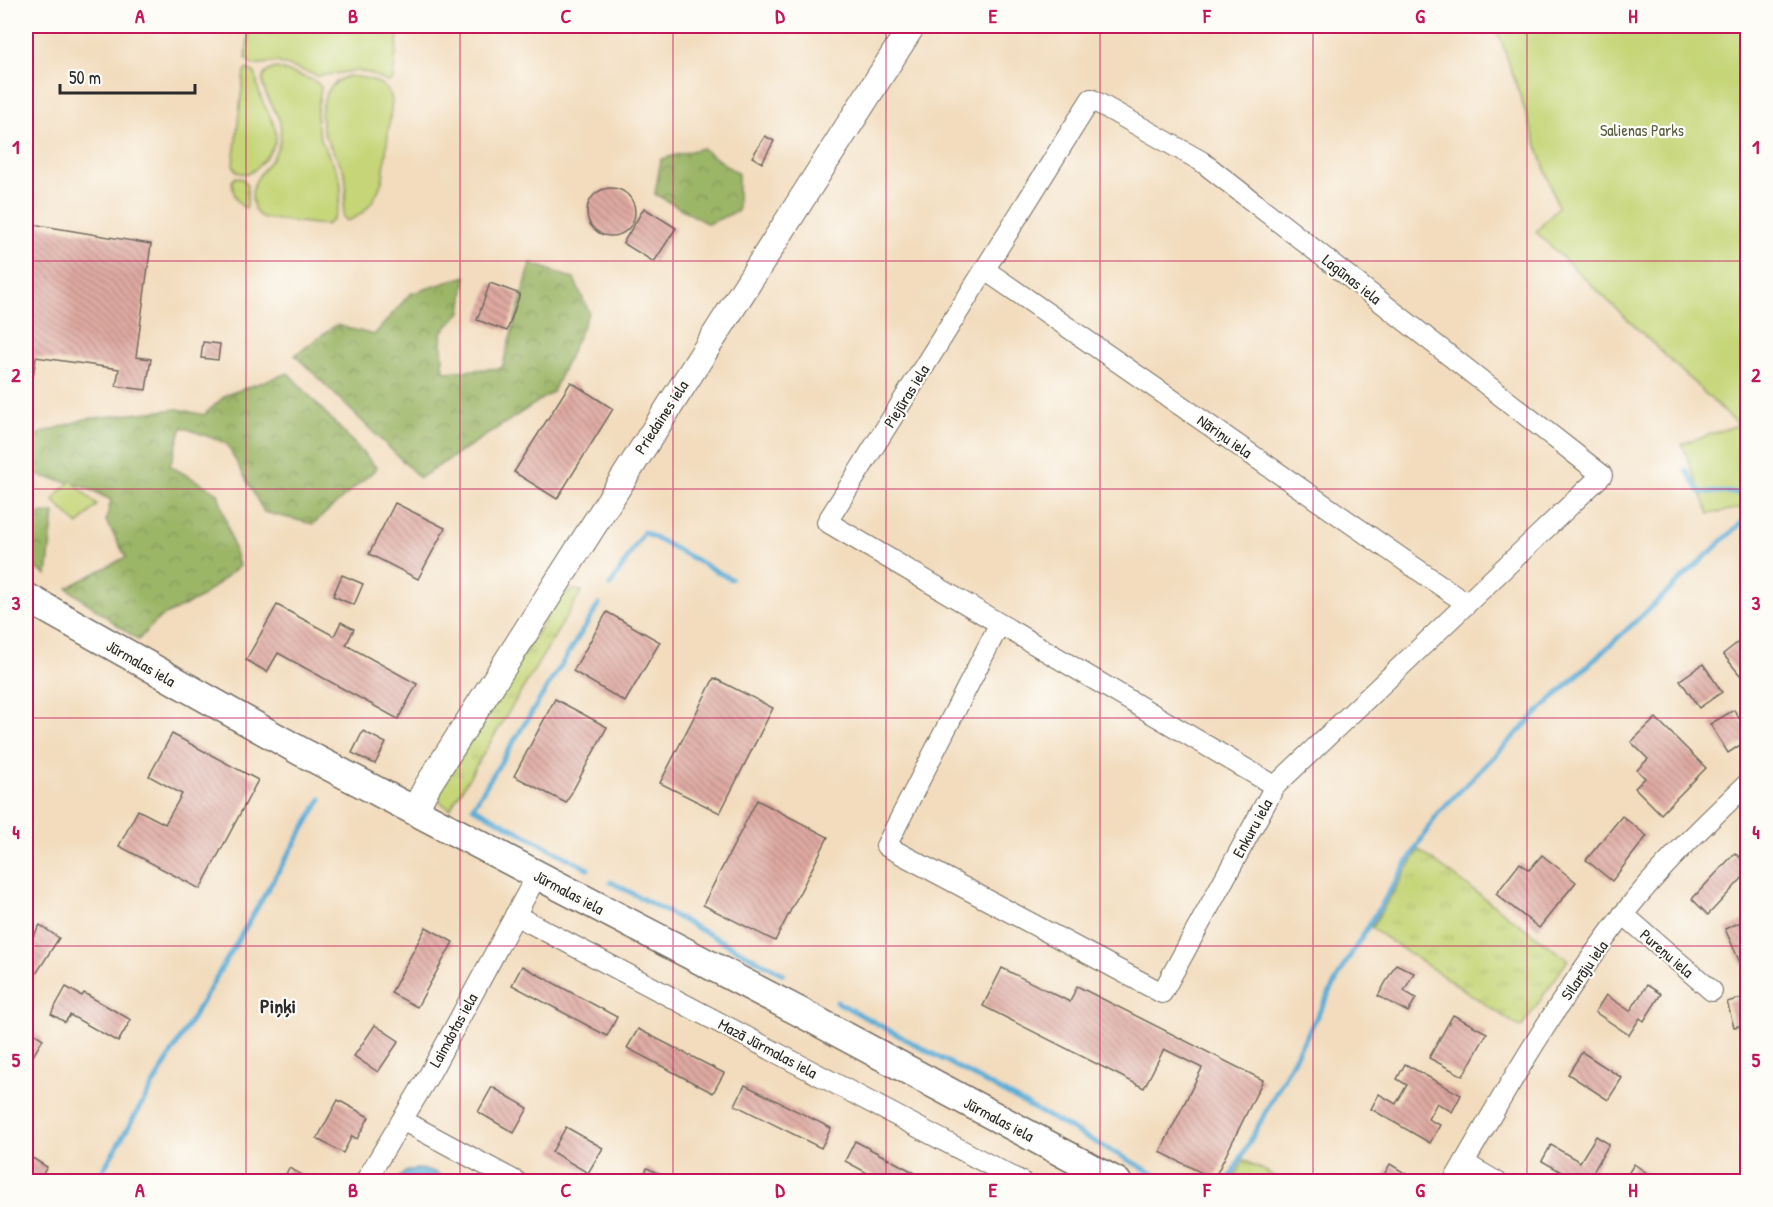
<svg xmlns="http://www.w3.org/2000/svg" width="1773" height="1207" viewBox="0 0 1773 1207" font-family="'Patrick Hand',sans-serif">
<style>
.grass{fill:url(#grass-tufts);stroke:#788051;stroke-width:1.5}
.forest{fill:url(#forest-crowns);stroke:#64704a;stroke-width:1.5}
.park{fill:#c5d577;stroke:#788051;stroke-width:1.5}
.water{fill:#5badd7;stroke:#436c81;stroke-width:1.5}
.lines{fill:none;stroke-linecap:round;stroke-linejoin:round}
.stream{stroke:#5badd7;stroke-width:5}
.building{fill:url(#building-back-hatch)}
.minor-casing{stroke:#71695e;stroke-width:22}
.tertiary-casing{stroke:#71695e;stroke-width:28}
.secondary-casing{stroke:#71695e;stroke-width:31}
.minor{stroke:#fff;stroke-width:20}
.tertiary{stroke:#fff;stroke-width:26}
.secondary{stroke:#fff;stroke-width:28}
.grid{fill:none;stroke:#c2185b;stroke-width:1.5;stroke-opacity:0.55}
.labels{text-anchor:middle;stroke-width:4.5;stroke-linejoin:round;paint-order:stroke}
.park-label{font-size:16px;fill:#595e42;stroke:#fdfcf7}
.street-label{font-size:16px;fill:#2b2b2b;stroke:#fdfcf7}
.quarter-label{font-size:20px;font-weight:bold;fill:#2b2b2b;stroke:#fdfcf7}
.neatline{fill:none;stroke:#c2185b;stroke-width:2}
.grid-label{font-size:20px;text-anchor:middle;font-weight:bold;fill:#c2185b}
</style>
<defs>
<pattern id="grass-tufts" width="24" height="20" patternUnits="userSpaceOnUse" patternTransform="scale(1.5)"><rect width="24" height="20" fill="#c5d577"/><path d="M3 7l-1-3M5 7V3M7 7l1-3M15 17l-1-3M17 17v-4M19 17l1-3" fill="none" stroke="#a9b767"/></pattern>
<pattern id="forest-crowns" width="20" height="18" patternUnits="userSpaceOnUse" patternTransform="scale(1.5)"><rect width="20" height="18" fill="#9cb668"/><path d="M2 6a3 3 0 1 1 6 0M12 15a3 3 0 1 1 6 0" fill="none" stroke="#7f9456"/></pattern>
<pattern id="building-back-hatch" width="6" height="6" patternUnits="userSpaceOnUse" patternTransform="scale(1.5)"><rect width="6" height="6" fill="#dea9a0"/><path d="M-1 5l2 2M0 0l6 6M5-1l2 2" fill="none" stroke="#b48a83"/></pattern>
</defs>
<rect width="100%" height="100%" fill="#fdfcf7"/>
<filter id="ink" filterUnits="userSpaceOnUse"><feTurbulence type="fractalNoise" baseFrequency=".0167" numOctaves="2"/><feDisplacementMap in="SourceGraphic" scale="12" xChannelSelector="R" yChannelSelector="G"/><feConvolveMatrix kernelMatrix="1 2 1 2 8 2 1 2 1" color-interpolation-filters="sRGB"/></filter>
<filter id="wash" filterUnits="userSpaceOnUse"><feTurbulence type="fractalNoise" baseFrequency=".008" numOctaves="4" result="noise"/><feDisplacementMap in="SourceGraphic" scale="24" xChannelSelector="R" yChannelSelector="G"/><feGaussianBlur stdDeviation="1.35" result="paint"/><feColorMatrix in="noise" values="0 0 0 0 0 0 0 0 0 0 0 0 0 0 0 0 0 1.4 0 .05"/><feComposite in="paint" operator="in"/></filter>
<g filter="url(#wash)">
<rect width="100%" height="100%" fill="#f2dcbd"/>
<g class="grass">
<polygon points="572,590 582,591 450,809 440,802 439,792 559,597"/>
<polygon points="1419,850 1568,960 1521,1028 1371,928"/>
<polygon points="1244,1160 1284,1181 1233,1181"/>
</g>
<g class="forest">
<polygon points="702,148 738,174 738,211 708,224 655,194 661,159"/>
<polygon points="531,263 574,279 589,312 553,392 420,478 295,355 336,325 374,335 410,294 466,276 461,312 441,333 444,372 502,368"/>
<polygon points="288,373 377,468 313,524 264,512 226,443 182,427 170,466 218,493 239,566 200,598 159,618 138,640 67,588 126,557 106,521 111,500 81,485 26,473 26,438 85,419 178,409 204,415 226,395"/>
<polygon points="54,513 47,575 26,563 26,514"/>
</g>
<g class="park">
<polygon points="249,26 399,26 393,80 388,82 369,73 356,71 318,76 277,62 253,65 246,59"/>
<polygon points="1493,26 1747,26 1747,507 1709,514 1682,444 1738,425 1536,232 1558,207 1502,43"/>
<path d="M277,68L315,81L321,87C319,103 314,116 319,133C327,162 349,172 338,207C336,215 334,221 325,225L263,218C256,214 254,210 253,203C247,175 275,166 280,141C281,135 281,128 280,122C276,107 245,74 277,68Z"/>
<path d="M247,69L255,73C257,79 257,86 259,92C268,121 291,133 261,163C253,172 249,176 237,172L233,165L244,72Z"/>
<path d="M349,76C366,77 388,81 392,100L383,178C377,197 367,215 347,221L343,217C343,203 349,191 345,175C341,160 329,148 324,133C317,110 324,83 349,76Z"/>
<path d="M236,177L243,179L247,184V206L246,208C235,204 233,191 232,181Z"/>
<polygon points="71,480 97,505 78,525 53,500"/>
</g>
<path class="water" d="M416,1169C428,1169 439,1171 446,1181H396L405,1172Z"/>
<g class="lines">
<g class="stream">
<polyline points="1686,470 1700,492 1748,493"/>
<polyline points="610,586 644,532 731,579"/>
<polyline points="588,869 473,807 599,604"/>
<polyline points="611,882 783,974"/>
<polyline points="837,1002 1169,1182"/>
<polyline points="96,1182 321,799"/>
<polyline points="1228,1182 1344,966 1437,814 1539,711 1748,517"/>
</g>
</g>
<g id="blocks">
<g class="building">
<polygon points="742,26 814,26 813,34 742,27"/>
<polygon points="765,136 774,141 762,163 752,157"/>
<circle cx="611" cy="212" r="24"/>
<polygon points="644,208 676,228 654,262 623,243"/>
<polygon points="26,223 151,244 136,357 151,359 146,390 116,386 119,369 36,357 33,378 26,377"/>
<polygon points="490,283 520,294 507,331 477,320"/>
<polygon points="203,342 220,344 218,360 201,358"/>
<polygon points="571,382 613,409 557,499 514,472"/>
<polygon points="395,503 445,528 418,579 369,554"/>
<polygon points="342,575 363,584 354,605 333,596"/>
<polygon points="277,605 334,636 341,622 354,629 346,645 417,684 398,719 278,653 267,672 246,660"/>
<polygon points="607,612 660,642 625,702 573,671"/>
<polygon points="1746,636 1748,639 1748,677 1744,680 1723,654"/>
<polygon points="1703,664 1722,692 1699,708 1680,680"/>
<polygon points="714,678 773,708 720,813 660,783"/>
<polygon points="555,699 607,727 566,803 514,776"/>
<polygon points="1734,710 1748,732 1748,740 1728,753 1710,724"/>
<polygon points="1656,718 1706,768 1661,814 1635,788 1645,778 1637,770 1648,759 1631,742"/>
<polygon points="363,731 386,743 375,764 352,753"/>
<polygon points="172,734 258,780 200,889 119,846 138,810 165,824 182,794 149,776"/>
<polygon points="757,800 828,837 775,941 703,905"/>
<polygon points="1622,816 1647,836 1612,881 1586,860"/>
<polygon points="1735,853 1748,865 1748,872 1708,915 1692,899"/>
<polygon points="1542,855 1576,882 1539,928 1496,894 1520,863 1529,870"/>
<polygon points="1748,919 1748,964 1742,967 1725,929"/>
<polygon points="40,925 59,938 29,985 26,983 26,948"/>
<polygon points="426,927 453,942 417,1007 391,993"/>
<polygon points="1396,964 1414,973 1404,991 1416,998 1408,1012 1378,996"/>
<polygon points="522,966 617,1017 607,1036 512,985"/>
<polygon points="1002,968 1070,1002 1077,986 1263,1080 1214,1179 1160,1152 1202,1068 1164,1049 1144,1088 983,1006"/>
<polygon points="1647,985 1661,994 1644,1021 1640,1018 1629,1035 1595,1012 1606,995 1630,1011"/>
<polygon points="66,987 82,996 84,993 131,1020 118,1042 70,1015 65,1022 51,1014"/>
<polygon points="1748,996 1748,1024 1734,1027 1727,1002"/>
<polygon points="1453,1015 1487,1033 1463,1076 1429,1058"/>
<polygon points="375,1025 399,1041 378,1072 354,1056"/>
<polygon points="26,1028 43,1039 26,1068"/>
<polygon points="638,1029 724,1073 713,1093 627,1048"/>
<polygon points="1582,1052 1622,1078 1608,1100 1568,1074"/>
<polygon points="1405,1064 1461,1095 1452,1112 1437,1103 1428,1119 1440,1125 1430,1143 1371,1109 1379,1094 1396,1104 1407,1085 1397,1079"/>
<polygon points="745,1085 831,1128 821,1148 735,1105"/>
<polygon points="492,1087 528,1108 514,1133 478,1112"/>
<polygon points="338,1100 369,1117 357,1139 352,1136 343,1153 317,1139"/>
<polygon points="566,1127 603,1148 588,1173 552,1152"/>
<polygon points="1596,1136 1609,1144 1588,1181 1580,1176 1577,1181 1542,1161 1551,1145 1580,1162"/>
<polygon points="855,1141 932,1182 884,1182 845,1161"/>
<polygon points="26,1154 47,1167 38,1182 26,1182"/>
<polygon points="1390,1164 1408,1175 1405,1182 1380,1182"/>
<polygon points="1634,1164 1660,1182 1623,1182"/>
<polygon points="289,1168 315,1182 282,1182"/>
<polygon points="647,1168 676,1182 641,1182"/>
</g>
</g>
</g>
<g filter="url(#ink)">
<use href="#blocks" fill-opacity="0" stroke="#71695e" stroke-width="1.5"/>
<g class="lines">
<defs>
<g id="minor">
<polyline points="985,270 1466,603"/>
<polyline points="999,625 886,846 1162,993 1275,786 1602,475 1201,161 1091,99 827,522 1275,786"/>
<polyline points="1623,914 1712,991"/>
<polyline points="515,915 1022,1182"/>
<polyline points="402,1120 517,1182"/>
<polyline points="1464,1163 1497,1182"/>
<polyline points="365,1182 429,1075 537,875"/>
<path d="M1453,1182C1505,1091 1558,999 1622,916C1659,868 1704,825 1748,783"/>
</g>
<polyline id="tertiary" points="414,811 428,785 912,26"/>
<polyline id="secondary" points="26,597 300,751 798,1011 1117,1182"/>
</defs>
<use href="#minor" class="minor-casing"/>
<use href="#tertiary" class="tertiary-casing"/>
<use href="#secondary" class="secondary-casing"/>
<use href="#minor" class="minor"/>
<use href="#tertiary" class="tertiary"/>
<use href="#secondary" class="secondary"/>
</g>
</g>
<path class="grid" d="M246,26V1182M460,26V1182M673,26V1182M886,26V1182M1100,26V1182M1313,26V1182M1527,26V1182M26,261H1748M26,489H1748M26,718H1748M26,946H1748"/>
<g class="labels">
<g class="park-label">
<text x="1642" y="136">Salienas Parks</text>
</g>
<g class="street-label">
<text transform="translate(1352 279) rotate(38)" y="6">Lagūnas iela</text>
<text transform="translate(906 396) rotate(-58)" y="6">Piejūras iela</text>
<text transform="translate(661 417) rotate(-57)" y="6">Priedaines iela</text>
<text transform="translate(1225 436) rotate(35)" y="6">Nāriņu iela</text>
<text transform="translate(141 663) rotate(30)" y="6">Jūrmalas iela</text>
<text transform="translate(1252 828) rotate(-61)" y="6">Enkuru iela</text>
<text transform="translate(569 892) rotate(28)" y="6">Jūrmalas iela</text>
<text transform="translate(1667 953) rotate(41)" y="6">Pureņu iela</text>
<text transform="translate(1584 970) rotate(-55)" y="6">Silarāju iela</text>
<text transform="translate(453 1030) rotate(-61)" y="6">Laimdotas iela</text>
<text transform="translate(768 1048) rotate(28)" y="6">Mazā Jūrmalas iela</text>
<text transform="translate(999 1119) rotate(28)" y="6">Jūrmalas iela</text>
</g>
<g class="quarter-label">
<text x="278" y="1013">Piņķi</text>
</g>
</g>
<rect width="1773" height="1207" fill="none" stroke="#fdfcf7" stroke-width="66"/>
<path d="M60 84v9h135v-9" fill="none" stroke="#2b2b2b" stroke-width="3"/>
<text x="69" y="84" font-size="18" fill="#2b2b2b" stroke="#fdfcf7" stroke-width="4.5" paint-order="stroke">50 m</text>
<rect x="33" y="33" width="1707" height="1141" class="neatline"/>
<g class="grid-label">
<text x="140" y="23">A</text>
<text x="353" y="23">B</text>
<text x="566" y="23">C</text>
<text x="780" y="23">D</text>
<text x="993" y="23">E</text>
<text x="1207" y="23">F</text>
<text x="1420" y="23">G</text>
<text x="1633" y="23">H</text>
<text x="16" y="154">1</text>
<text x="1756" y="154">1</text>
<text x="16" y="382">2</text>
<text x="1756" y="382">2</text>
<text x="16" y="610">3</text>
<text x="1756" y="610">3</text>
<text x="16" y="839">4</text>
<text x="1756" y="839">4</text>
<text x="16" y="1067">5</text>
<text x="1756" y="1067">5</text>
<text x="140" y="1197">A</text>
<text x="353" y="1197">B</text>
<text x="566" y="1197">C</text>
<text x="780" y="1197">D</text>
<text x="993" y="1197">E</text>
<text x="1207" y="1197">F</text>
<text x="1420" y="1197">G</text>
<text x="1633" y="1197">H</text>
</g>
</svg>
